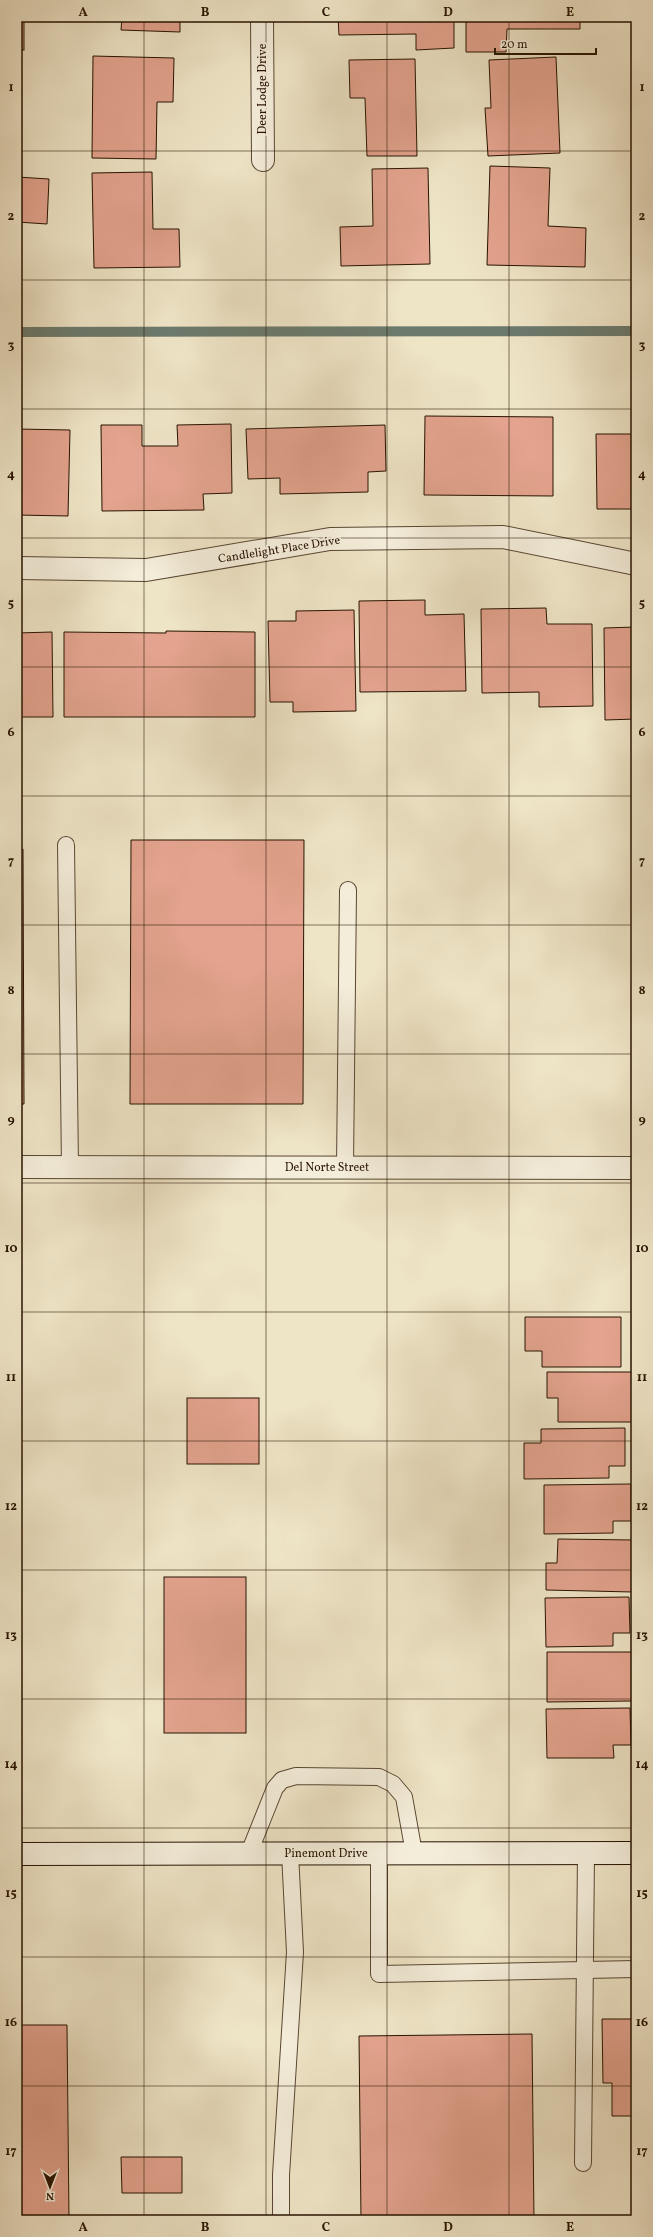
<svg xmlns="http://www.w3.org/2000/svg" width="653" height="2237" viewBox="0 0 653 2237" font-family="Vollkorn,serif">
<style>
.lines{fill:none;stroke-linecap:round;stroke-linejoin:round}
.stream{stroke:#6b7a6d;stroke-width:10}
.building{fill:#e3a38e;stroke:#271300}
.service-casing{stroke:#594732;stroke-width:18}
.minor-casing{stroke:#594732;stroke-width:24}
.secondary-casing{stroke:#271300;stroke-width:24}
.service{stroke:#f4edda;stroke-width:16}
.minor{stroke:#f4edda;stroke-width:22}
.secondary{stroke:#f4edda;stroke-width:22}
.grid{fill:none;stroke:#271300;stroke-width:1;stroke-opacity:0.55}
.labels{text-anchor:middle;stroke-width:4;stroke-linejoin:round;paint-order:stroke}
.street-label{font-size:12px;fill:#271300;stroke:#f4edda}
.neatline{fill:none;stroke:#271300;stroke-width:1.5}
.grid-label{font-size:13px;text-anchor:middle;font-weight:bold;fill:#271300}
</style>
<rect width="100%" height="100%" fill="#eee4c6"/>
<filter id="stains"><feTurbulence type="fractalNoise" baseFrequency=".005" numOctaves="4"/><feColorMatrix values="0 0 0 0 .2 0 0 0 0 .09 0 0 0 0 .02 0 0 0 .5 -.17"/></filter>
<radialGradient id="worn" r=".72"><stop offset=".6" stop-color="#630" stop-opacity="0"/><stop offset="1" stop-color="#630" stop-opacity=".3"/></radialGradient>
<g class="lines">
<polyline class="stream" points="17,332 636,331"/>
</g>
<g class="building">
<rect x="17" y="17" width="7" height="33"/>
<polygon points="122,17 180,17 180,32 121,30"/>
<polygon points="338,17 454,17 454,48 416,50 416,34 339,35"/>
<polygon points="466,17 580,17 580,29 507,29 506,52 466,52"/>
<polygon points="93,56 174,58 173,102 157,102 156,159 92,158"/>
<polygon points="556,57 560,153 488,156 485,108 491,108 489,60"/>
<polygon points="415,59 417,156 367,156 365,98 350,98 349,60"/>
<polygon points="490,166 550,168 548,226 586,228 585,267 487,265"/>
<polygon points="428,168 430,264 341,266 340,227 373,226 372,169"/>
<polygon points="152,172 153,229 179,229 180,267 94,268 92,173"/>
<polygon points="17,177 49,179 47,224 17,222"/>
<polygon points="425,416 553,417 553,496 424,495"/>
<polygon points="231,424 232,493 203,494 204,510 102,511 101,425 142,425 142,446 178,446 177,425"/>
<polygon points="385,425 386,471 368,472 368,492 280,494 280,478 248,479 246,429"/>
<polygon points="17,429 70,430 68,516 17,515"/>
<polygon points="596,434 636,434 636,509 597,509"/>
<polygon points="425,600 425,615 464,614 466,691 360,692 359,601"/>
<polygon points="546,608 547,624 592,624 593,706 539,707 539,692 482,693 481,609"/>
<polygon points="354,610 356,711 293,712 293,702 270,702 268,621 296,621 296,611"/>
<polygon points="636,627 636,719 605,720 604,628"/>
<polygon points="166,631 255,632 255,717 64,717 64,632 166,633"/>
<polygon points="52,632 53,717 17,717 17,633"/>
<polygon points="131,840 304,840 303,1104 130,1104"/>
<polygon points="17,849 23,849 24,1104 17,1104"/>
<polygon points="525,1317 621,1317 621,1367 542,1367 542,1351 525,1351"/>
<polygon points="547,1372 634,1372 634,1422 558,1422 558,1398 547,1398"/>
<rect x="187" y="1398" width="72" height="66"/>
<polygon points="625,1428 625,1466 609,1466 609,1478 524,1479 524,1443 541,1443 541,1429"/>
<polygon points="631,1484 631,1521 613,1521 613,1533 544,1534 544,1485"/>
<polygon points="558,1539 634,1540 633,1592 546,1590 546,1563 557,1563"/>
<rect x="164" y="1577" width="82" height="156"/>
<polygon points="629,1597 630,1633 613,1633 613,1646 546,1647 545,1598"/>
<polygon points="547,1652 633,1652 633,1701 547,1702"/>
<polygon points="630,1708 631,1745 613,1745 614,1758 547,1758 546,1709"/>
<polygon points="633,2010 636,2010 636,2220 634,2116 612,2116 612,2083 603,2083 602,2019 633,2019"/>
<polygon points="17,2025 67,2025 69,2220 17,2220"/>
<polygon points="532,2034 534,2220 361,2220 359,2036"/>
<polygon points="121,2157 182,2157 182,2193 122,2193"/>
</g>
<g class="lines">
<defs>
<g id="service">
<polyline points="66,845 70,1167"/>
<polyline points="345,1167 348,890"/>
<polyline points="249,1853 275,1788 282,1780 296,1776 379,1777 393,1784 404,1797 414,1853"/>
<polyline points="379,1853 379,1974 636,1969"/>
<polyline points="583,2163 586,1853"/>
<polyline points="281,2220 281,2175 295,1952 290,1853"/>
</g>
<g id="minor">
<polyline points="262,17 263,160"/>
<polyline points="17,568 146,570 330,539 503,537 636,564"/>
<polyline points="17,1167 636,1168"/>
</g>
<polyline id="secondary" points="17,1854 636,1853"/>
</defs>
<use href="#service" class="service-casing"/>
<use href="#minor" class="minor-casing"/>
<use href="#secondary" class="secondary-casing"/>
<use href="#service" class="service"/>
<use href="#minor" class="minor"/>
<use href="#secondary" class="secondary"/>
</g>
<path class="grid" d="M144,17V2220M266,17V2220M387,17V2220M509,17V2220M17,151H636M17,280H636M17,409H636M17,538H636M17,667H636M17,796H636M17,925H636M17,1054H636M17,1183H636M17,1312H636M17,1441H636M17,1570H636M17,1699H636M17,1828H636M17,1957H636M17,2086H636"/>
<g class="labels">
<g class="street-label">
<text transform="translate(262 89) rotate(-90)" y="4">Deer Lodge Drive</text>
<text transform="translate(279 549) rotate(-9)" y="4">Candlelight Place Drive</text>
<text x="327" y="1171">Del Norte Street</text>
<text x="326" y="1857">Pinemont Drive</text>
</g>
</g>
<rect width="653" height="2237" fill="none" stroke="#eee4c6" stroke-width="44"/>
<g transform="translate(50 2187) rotate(180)" stroke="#f4edda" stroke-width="3" paint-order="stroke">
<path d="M0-3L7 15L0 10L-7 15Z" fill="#271300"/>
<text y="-6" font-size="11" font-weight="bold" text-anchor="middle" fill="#271300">N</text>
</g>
<path d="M495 48v6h101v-6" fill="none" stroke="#271300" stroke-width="2"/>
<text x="501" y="48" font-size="12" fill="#271300" stroke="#f4edda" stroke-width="3" paint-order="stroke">20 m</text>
<rect x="22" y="22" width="609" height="2193" class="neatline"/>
<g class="grid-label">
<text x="83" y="16">A</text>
<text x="205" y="16">B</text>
<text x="326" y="16">C</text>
<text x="448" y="16">D</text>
<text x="570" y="16">E</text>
<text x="11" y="91">1</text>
<text x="642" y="91">1</text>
<text x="11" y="220">2</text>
<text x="642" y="220">2</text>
<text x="11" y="349">3</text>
<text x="642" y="349">3</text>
<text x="11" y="478">4</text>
<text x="642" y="478">4</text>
<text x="11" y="607">5</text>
<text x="642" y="607">5</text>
<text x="11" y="736">6</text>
<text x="642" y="736">6</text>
<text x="11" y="865">7</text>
<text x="642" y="865">7</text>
<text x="11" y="994">8</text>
<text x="642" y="994">8</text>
<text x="11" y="1123">9</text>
<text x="642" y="1123">9</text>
<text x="11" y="1252">10</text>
<text x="642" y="1252">10</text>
<text x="11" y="1381">11</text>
<text x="642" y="1381">11</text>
<text x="11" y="1510">12</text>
<text x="642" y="1510">12</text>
<text x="11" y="1639">13</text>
<text x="642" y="1639">13</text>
<text x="11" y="1768">14</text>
<text x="642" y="1768">14</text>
<text x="11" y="1897">15</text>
<text x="642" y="1897">15</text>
<text x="11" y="2026">16</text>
<text x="642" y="2026">16</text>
<text x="11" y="2155">17</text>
<text x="642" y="2155">17</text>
<text x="83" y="2231">A</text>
<text x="205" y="2231">B</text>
<text x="326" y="2231">C</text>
<text x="448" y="2231">D</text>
<text x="570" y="2231">E</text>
</g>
<rect width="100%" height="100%" filter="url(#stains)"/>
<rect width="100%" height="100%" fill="url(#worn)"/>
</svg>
